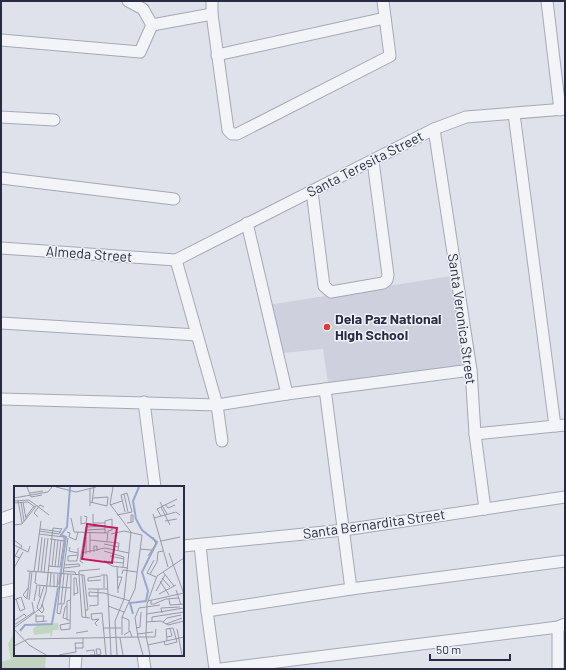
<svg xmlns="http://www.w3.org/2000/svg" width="566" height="670" viewBox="0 0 566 670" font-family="Barlow,sans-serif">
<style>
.built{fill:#ced1dd}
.green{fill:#c2d5c0}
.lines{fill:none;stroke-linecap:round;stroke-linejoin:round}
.minor-casing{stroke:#a5a8b6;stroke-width:13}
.minor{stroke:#f3f4f8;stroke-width:11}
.poi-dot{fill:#dd3e38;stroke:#f0f2f8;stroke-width:1.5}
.labels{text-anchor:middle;stroke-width:3;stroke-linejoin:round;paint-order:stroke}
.street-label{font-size:14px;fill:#272c44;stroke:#f0f2f8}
.poi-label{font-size:14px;font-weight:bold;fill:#272c44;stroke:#f0f2f8;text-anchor:start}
.inset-river{fill:none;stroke:#97a8ce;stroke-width:2}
.inset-road{fill:none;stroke:#9699a8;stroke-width:1}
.view{fill:#c2185b;fill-opacity:0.15;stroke:#c2185b;stroke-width:2}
.inset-edge{fill:none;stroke:#272c44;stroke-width:2}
</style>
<rect width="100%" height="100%" fill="#e0e2eb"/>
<polygon class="built" points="451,276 463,368 328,384 323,349 283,353 268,305"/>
<polygon class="green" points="15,631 15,655 46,655 45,669 1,669 1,662 11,659 8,644"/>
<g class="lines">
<defs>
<g id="minor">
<polyline points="212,1 212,14 228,130 232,134 237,134 390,56 383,1"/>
<polyline points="547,1 560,110"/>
<polyline points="152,25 212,14"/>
<polyline points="1,40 140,52 152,25 143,9 128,1"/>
<polyline points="217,55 385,18"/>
<polyline points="514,114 555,426"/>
<polyline points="1,117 54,120"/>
<polyline points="434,129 471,370 475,434 485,509"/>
<polyline points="1,178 174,199"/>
<polyline points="312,191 324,286 331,292 383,283 387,280 388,275 373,161"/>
<polyline points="247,223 287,394"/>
<polyline points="1,248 176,260"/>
<polyline points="176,260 434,129 466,117 565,109"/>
<polyline points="176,260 217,405 222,441"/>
<polyline points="1,323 197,335"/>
<polyline points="325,389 351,589"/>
<polyline points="1,399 217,405 287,394 471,370"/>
<polyline points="144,402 155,487"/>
<polyline points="475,434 565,425"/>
<polyline points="1,519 15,514"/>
<polyline points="200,545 207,611 215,669"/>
<polyline points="183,546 344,530 565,497"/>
<polyline points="1,592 15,589"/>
<polyline points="207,611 351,589 565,561"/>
<polyline points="558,627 558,669"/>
<polyline points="143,655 145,669"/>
<polyline points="75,669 76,655"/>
<polyline points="221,669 558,627 565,624"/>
</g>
</defs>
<use href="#minor" class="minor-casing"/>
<use href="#minor" class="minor"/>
</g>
<circle class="poi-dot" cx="327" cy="327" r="4"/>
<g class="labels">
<g class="street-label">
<text transform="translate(365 164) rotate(-27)" y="5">Santa Teresita Street</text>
<text transform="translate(89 254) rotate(4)" y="5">Almeda Street</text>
<text transform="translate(462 319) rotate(82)" y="5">Santa Veronica Street</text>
<text transform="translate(374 524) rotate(-8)" y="5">Santa Bernardita Street</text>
</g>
<g class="poi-label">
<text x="335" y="324">Dela Paz National<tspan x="335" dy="16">High School</tspan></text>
</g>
</g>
<g transform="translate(14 486)">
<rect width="170" height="170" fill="#e0e2eb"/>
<path d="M44,137L45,144H39L37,152L36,147L20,149L19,143L23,139Z" fill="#c2d5c0"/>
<path class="inset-river" d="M45,99L52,51L47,49L53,41L56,1M119,128L116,117L132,115L134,105L128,86L143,56L128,44L122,33L119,15L125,1M6,145L11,139L38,138L44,102"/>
<path class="inset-road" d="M13,1L17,11L28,9M42,1L62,6L82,1M99,1L96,18L117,46L110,113L101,135L103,169M16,7L29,5M110,8L114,26M0,12L34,6L38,1M79,12L94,11L93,20M4,14L8,37M0,15L15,14L35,29M7,16L10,35M9,16L12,33M76,16L93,20M146,16L153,28M0,17L14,16L21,21M78,17L80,1M151,18L154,22L161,19M96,19L108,15M76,20V2M147,21L156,39M79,28V37H91M139,28L154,81M103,29L118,26L113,7L107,9L111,26M67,30V38L72,37L73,31L70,30M147,30L143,23L163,13M12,31L20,20M24,31L20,27L26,19L30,21M57,32L60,46L93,47M140,32L162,26L166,29M151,35L163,33M113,37L119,36V29H117V36M0,39L8,38L23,19M26,43L47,46M71,44L91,43M25,45L45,48L48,42M53,46L56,47L55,51L62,54L64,46M76,47V67M91,47V35L98,33V44L94,45L93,55M25,48L50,51V55M97,48L110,45L128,49L121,103L108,131V149M72,51V68M36,53L51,55M0,54L8,60L6,63M76,54L105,57L104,65M147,55L166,51M90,58L105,61M0,59L14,66L16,60M56,61L55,65L64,67M91,62L115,67M5,63L1,70L6,72M126,63L138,64M90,65L110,71L109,81M80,66V60H83V65M67,67L91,62M155,67L170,108M64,69L54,70V75H63V74L64,69V62M96,70L110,73M134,70L142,58L139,51M140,74L133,87L142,91M69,77L66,75L72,41L91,40M109,77L90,75L98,80L114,82M34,80L46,81L50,55M103,80L104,107M38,81L41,53M41,81L44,54M44,81L47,54M0,82L9,66M50,82L66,80L65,78L50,79M13,85L70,89L74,124H71M49,85L61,86L62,89M20,86L27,35M22,86L21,97L23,98M24,86L28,51M27,86L31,52M149,86L160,100M30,87L34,52M47,88L43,127L46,128L48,119M49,88L54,52M65,88V85L86,83M108,88L109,84L123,86M136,88L143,76L144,66L149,65M65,89L68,131L76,132M68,89L72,132M87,89H93L97,169M90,89V102M87,90L74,92V95L87,94M103,91H108L104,103M148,92L156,101M146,95L155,109M26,100L25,110L27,112M36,100L37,87M40,101V88M43,101L44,88M74,103H94M162,104L167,119M142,105L151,89M145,108L162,99M60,110V92H62L64,107L60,108M84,110H75V106L90,107L116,115M2,113L6,125M13,113L16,86M13,113L9,109L14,102M155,113L156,119L170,118M0,114L7,111L11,123L6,125M15,114L18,86M20,115L23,99L57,102M134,115L170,107M137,115V118H140L152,113L165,112M28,118L30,124L28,127L23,122L30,100M44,118H50L54,88M47,118L50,88M75,120L84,119V103M94,120L110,126M148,127L147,122L166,121M22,128V136L33,135M133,128L170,122M22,130H30L29,136M108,131L115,134V145M53,133L49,132L51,121L53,120M56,134H53V115L57,114M0,135L10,128L12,130M132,136L147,135L154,139L170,135M138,136V131L170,126M149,136L153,132L167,129M56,137L46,139L47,144L56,143L57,89M152,138L168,132M0,139L20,126L18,116M83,140L81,137L85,133L78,134L77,128L88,127L92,169M0,142L27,122L32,106L39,42L48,43M89,142H107M123,142L126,141L127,126M0,143L15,159L32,169M142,143L141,151H124L121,132L125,122L146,119M152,143L153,155M163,143L168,169M62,147L74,145M124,148L139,146M110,149L116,145L118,151M153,151L158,150L156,143M106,152L109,169M150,155L151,159L163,156L159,142L152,143M134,159L170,151M0,160L14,153L124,151L129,169M62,162H69V152M82,163H86L87,168L83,169ZM72,165L80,164L81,169H76M45,169L62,166L61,157H69M136,169L132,150L133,118L143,90L170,72"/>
<path class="view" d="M73,38L103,42L98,77L68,73Z"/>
<rect width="170" height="170" class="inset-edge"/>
</g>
<rect width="566" height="670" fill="none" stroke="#272c44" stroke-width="4"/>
<path d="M430 654v6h80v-6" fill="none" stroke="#272c44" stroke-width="2"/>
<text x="436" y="654" font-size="12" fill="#272c44" stroke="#f0f2f8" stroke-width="3" paint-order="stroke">50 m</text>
</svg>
